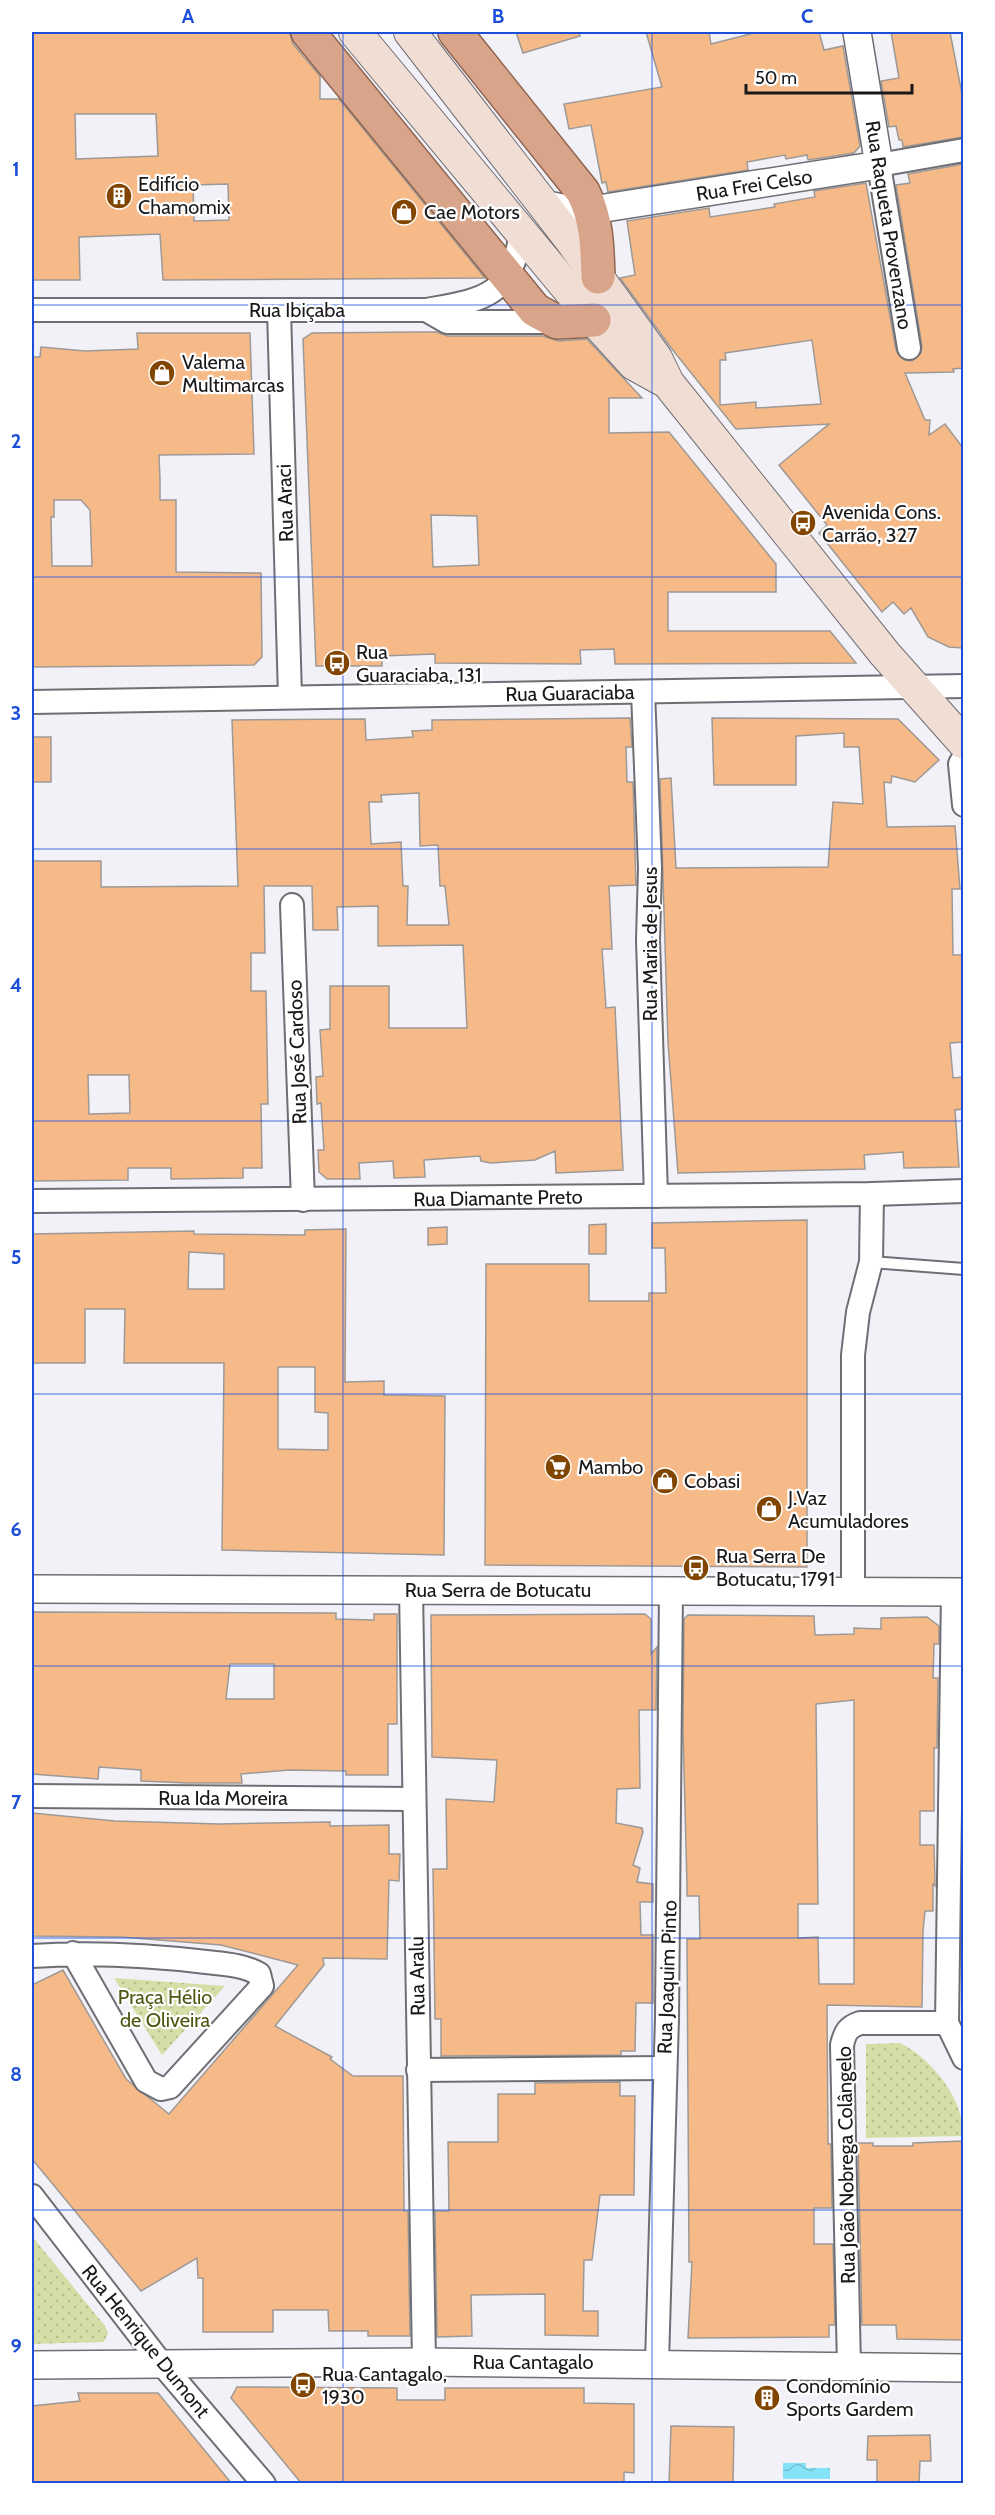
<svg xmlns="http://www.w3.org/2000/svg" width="995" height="2515" viewBox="0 0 995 2515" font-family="Cabin,sans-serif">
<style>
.grass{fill:url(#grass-dots)}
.water{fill:url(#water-waves)}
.building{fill:#f6ba89;stroke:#9f9995;stroke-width:1.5;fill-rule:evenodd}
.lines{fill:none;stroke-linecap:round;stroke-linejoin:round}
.service-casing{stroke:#6f6e74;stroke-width:14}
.minor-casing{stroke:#6f6e74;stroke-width:26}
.tertiary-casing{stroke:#6f6e74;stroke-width:30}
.secondary-casing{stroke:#6f6e74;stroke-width:34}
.trunk-casing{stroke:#8f6550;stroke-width:36}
.service{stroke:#fff;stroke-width:10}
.minor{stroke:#fff;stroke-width:22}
.tertiary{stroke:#fff;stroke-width:27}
.secondary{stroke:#f0ddd3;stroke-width:32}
.trunk{stroke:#d8a48a;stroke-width:33}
.grid{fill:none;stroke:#1d4ed8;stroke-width:1.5;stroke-opacity:0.55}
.labels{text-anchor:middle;stroke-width:4.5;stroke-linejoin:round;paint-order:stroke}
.poi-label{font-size:20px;fill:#19191b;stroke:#fff;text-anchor:start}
.street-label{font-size:20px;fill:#19191b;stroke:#fff}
.park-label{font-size:20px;fill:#505612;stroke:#fff}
.neatline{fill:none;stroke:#1d4ed8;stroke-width:2}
.grid-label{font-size:20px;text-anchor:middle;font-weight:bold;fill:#1d4ed8}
</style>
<defs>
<pattern id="grass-dots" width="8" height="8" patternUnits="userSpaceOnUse" patternTransform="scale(1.5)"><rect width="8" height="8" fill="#d5dea6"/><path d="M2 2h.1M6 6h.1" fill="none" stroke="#b6be8e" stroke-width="1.8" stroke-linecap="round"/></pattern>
<pattern id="water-waves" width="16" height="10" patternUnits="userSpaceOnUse" patternTransform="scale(1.5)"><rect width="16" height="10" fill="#84e3f7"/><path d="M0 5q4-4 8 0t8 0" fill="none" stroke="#71c2d3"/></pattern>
</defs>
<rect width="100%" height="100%" fill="#f2f1f8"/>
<g class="grass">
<polygon points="114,1978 225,1986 162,2055"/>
<path d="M900,2043C932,2059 964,2099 963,2136L866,2138V2044Z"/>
<polygon points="32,2236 105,2326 108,2333 104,2342 32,2344"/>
</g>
<polygon class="water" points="783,2463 806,2463 806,2468 830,2468 830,2479 783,2479"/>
<g class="building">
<path d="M32,32H289L293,44L320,76V99H339L485,278L163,280L160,234L79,237L80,280H32ZM75,114H156L158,156L76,159ZM228,184L229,220L194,221L193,185Z"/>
<polygon points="516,32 579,32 580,36 523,53"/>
<polygon points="646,32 709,32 711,44 758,32 819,32 824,50 843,46 860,146 854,153 808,160 807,155 786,159 785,155 747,162 748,170 608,192 606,182 602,183 591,125 569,129 564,104 662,87"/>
<polygon points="891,32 950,32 963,99 963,137 903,147 902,140 899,140 896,126 889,127 881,81 899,78"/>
<path d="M963,164V368L953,369L954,372L905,373L925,420H930L929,435L945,424L963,448V648L949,647L928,637L911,608L904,614L893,602L882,612L819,533L827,525L779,465L829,424L736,429L672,349L620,278L635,275L627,221L709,208L710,217L775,207L774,204L815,197L814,191L866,183L896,350L904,360L912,361L921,353L922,346L896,185L910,183L908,174ZM812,340L821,404L756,408V402L720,405V360H726L725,353Z"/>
<path d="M415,332H437L447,336H543L558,341L587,339L642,398H609V433L669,432L776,564V592H668V631H830L856,663L615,664L614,649L580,650L581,664L435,663V654L382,656V666H316L303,339L312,333ZM431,515L477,516L479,565L433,567Z"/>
<path d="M137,333H250L254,454L159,455L160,479V500H176V572L261,573L262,657L254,665L32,667V357H40L41,347L85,351L138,349ZM54,500H81L90,510L92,566H52L51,517H54Z"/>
<path d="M630,718L632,747H626L627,782H633L636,885L609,886L612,949H602L606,1008L615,1007L623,1170L556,1173L555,1151L535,1160L491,1163L481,1161L480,1156L424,1160L425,1177L394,1178L393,1161L359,1163L360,1179H327L319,1172L318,1150H324L321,1103L317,1104L316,1077L323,1076L320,1030L330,1029V986H389V1028H467L463,945L378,946V906L337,907L338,930H313L312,886H264L265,953H251V991H266L268,1104H261L262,1168H243V1178L171,1179V1168H128V1180L32,1181V861H101V887L238,886L232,720L365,719L366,740L413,737L412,731L432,730V720ZM419,793L420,846L438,845L440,886H445L449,925H407L408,886H403L401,842L371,844L369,802H382L381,795ZM88,1075H129L130,1113L89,1114Z"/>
<polygon points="712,718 898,719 939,760 915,782 892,776 891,783 884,782 887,827 955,826 960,889 952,889 953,955 963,955 963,1042 950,1043 953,1078 963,1077 963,1109 955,1110 959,1167 904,1168 903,1152 864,1155 865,1169 678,1173 668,1043 660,779 671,778 676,868 828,867 833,802 863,804 859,747 844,747 844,733 796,736 796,785 714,785"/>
<rect x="32" y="737" width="19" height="45"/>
<polygon points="807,1220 807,1567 485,1565 486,1264 589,1264 589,1301 649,1301 649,1293 666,1293 665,1248 652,1248 652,1223"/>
<polygon points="606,1224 606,1254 589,1254 589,1225"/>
<polygon points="447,1227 447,1244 428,1245 428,1228"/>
<path d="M346,1229L345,1382L384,1381V1395L445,1396L444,1555L222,1550L224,1363H124L125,1309H85V1363H32V1234L194,1231V1234L305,1235V1230ZM189,1252L224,1254V1289H188ZM278,1367H315V1412L328,1413V1450L278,1449Z"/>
<path d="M32,1612L336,1613V1619L374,1620V1614H397V1724H388V1775H346V1771L289,1770L241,1774L242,1783H188L141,1781V1770L99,1767L98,1779L32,1774ZM230,1664H274V1699H226Z"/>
<polygon points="645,1614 651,1619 651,1654 657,1647 656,1710 639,1710 640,1788 617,1789 616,1823 642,1828 643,1832 633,1865 640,1868 637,1882 653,1884 653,1902 640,1902 641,1935 653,1935 653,2003 636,2003 635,2051 621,2051 621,2055 441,2056 441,2019 435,2019 433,1869 447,1869 446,1799 494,1802 497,1760 432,1757 431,1615"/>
<path d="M688,1615L814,1616L815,1635L854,1634V1628L881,1629V1618L927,1617L939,1626V1644H934L933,1678H938L937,1748H934V1811H920V1845H934L935,1882V1886L933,1884V1911H925L923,1931L922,2007L827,2005L828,2144H831L832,2208H814V2244H833L835,2325H829V2337L688,2338L692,2262H689L687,1939H700L699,1896H687V1885L683,1730L684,1619ZM854,1700V1984H819L818,1937L798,1938V1904H818L816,1704Z"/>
<polygon points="32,1813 115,1821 219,1824 330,1822 330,1826 389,1825 389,1854 400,1854 399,1881 389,1880 387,1959 323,1958 324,1965 275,2026 332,2057 330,2059 353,2076 403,2076 404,2211 408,2211 410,2336 368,2336 368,2331 329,2331 328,2310 273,2310 273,2332 203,2332 203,2278 198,2278 197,2258 141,2291 32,2159 32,1985 63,1970 126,2079 169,2114 298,1965 221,1945 122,1937 32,1936"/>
<polygon points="620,2082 620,2096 635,2096 634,2195 600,2195 592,2260 584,2260 583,2311 598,2311 598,2336 545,2335 545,2294 471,2295 472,2336 437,2337 435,2211 449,2211 448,2142 498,2142 498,2094 535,2094 535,2083"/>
<polygon points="963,2141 963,2340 897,2339 896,2325 862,2325 858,2143 873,2143 873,2146 913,2146 913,2143"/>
<polygon points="237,2387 397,2388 397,2400 445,2400 445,2388 584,2388 584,2403 634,2404 634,2473 624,2472 624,2484 302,2484 231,2398"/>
<polygon points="78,2393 158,2393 232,2484 32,2484 32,2406 80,2401"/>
<polygon points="671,2426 734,2427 733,2484 669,2484"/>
<polygon points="930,2435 931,2461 920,2461 919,2484 877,2484 877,2460 867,2460 868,2436"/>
</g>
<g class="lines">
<defs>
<polyline id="service" points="871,1262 964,1269"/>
<g id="minor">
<path d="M32,310H426C482,300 510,298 521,234"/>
<polyline points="279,310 290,697"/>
<polyline points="426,310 447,322 554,322"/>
<polyline points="909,348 879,165 964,150"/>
<polyline points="643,692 650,868 648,940 656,1196"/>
<polyline points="32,702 964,686"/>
<polyline points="964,757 960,764 964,805"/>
<polyline points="292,905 303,1200"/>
<polyline points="32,1201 872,1194 964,1191"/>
<polyline points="411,1590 424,2362"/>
<polyline points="853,1591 853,1355 858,1312 871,1262 872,1194"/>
<polyline points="953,1592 947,2023 964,2058"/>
<polyline points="32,1796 414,1799"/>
<path d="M32,1956C90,1952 148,1955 206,1962C224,1964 244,1965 259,1974L262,1986L170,2087L161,2089L146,2081L73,1953"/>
<polyline points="418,2070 664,2068"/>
<polyline points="32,2196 161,2363 264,2484"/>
<polyline points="657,2363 667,2018 671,1590"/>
<path d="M849,2367L842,2045C845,2032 848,2027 860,2023H947"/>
</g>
<g id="tertiary">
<polyline points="543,204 576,211 592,210 879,165 857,32"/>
<polyline points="32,1589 964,1592"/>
<polyline points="32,2365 424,2362 964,2368"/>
</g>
<g id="secondary">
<polyline points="355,32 594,320 634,364 663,380"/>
<polyline points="410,32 570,239 656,358 668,383 885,654 964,743"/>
</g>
<g id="trunk">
<polyline points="308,32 535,310 557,322 594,320"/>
<path d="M455,32L583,192C597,220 597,247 598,277"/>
</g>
</defs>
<use href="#service" class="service-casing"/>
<use href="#minor" class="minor-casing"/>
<use href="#tertiary" class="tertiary-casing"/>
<use href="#secondary" class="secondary-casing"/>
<use href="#trunk" class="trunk-casing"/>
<use href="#service" class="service"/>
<use href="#minor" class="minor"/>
<use href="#tertiary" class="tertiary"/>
<use href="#secondary" class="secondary"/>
<use href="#trunk" class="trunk"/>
</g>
<path class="grid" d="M343,32V2484M652,32V2484M32,305H964M32,577H964M32,849H964M32,1121H964M32,1394H964M32,1666H964M32,1938H964M32,2210H964"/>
<defs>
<symbol id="building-disc" viewBox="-11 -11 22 22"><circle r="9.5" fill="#814500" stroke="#fff"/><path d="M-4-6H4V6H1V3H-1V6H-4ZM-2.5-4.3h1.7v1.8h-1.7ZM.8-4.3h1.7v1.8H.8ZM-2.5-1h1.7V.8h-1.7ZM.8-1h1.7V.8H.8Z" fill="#fff"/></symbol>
<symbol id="shop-disc" viewBox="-11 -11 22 22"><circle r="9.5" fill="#814500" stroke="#fff"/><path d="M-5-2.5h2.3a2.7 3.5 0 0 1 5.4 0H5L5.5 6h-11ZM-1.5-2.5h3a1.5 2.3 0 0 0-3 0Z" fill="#fff"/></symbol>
<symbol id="bus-disc" viewBox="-11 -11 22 22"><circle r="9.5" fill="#814500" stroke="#fff"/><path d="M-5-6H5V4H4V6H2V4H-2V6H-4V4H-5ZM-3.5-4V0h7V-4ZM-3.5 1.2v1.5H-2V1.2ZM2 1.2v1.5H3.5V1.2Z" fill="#fff"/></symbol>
<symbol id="supermarket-disc" viewBox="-11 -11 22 22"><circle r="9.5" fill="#814500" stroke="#fff"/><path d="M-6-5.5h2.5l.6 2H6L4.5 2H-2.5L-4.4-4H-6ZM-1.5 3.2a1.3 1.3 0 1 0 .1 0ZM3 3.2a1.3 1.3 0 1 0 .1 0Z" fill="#fff"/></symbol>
</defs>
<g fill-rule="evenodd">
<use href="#building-disc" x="104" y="181" width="30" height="30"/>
<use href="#shop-disc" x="389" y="197" width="30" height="30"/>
<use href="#shop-disc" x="147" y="358" width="30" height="30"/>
<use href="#bus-disc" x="788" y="508" width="30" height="30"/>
<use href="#bus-disc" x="322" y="648" width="30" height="30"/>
<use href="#supermarket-disc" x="543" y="1452" width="30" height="30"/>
<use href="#shop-disc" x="650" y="1466" width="30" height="30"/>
<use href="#shop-disc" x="754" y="1494" width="30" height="30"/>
<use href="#bus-disc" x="681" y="1553" width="30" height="30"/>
<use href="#bus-disc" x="288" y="2370" width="30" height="30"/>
<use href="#building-disc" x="752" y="2383" width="30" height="30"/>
</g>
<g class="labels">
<g class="poi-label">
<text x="138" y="191">Edifício<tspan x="138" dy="23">Chamomix</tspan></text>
<text x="424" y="219">Cae Motors</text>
<text x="182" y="369">Valema<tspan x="182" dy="23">Multimarcas</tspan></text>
<text x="822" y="519">Avenida Cons.<tspan x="822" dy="23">Carrão, 327</tspan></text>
<text x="356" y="659">Rua<tspan x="356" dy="23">Guaraciaba, 131</tspan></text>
<text x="578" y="1474">Mambo</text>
<text x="684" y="1488">Cobasi</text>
<text x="788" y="1505">J.Vaz<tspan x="788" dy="23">Acumuladores</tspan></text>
<text x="716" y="1563">Rua Serra De<tspan x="716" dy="23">Botucatu, 1791</tspan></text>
<text x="322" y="2381">Rua Cantagalo,<tspan x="322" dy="23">1930</tspan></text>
<text x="786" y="2393">Condomínio<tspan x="786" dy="23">Sports Gardem</tspan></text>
</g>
<g class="street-label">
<text transform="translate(754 185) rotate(-9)" y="7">Rua Frei Celso</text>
<text transform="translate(889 225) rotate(81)" y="7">Rua Raqueta Provenzano</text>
<text x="297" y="317">Rua Ibiçaba</text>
<text transform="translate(285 503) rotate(-92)" y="7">Rua Araci</text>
<text transform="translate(570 693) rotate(-1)" y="7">Rua Guaraciaba</text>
<text transform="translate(650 944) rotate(-90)" y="7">Rua Maria de Jesus</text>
<text transform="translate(297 1052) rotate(-92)" y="7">Rua José Cardoso</text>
<text transform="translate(498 1198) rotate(-1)" y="7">Rua Diamante Preto</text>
<text x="498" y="1597">Rua Serra de Botucatu</text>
<text x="223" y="1805">Rua Ida Moreira</text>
<text transform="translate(417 1976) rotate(-91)" y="7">Rua Aralu</text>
<text transform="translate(667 1977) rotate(-88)" y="7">Rua Joaquim Pinto</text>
<text transform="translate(846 2165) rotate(-91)" y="7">Rua João Nobrega Colângelo</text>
<text transform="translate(146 2341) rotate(51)" y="7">Rua Henrique Dumont</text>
<text x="533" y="2369">Rua Cantagalo</text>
</g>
<g class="park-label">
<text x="165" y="2004">Praça Hélio<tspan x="165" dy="23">de Oliveira</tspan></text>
</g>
</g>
<rect width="995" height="2515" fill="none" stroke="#ffffff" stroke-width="66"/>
<path d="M746 84v9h166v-9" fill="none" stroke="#19191b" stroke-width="3"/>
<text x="755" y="84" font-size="18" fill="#19191b" stroke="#ffffff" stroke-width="4.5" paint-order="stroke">50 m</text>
<rect x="33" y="33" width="929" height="2449" class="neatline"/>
<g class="grid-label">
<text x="188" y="23">A</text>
<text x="498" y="23">B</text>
<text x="807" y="23">C</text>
<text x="16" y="176">1</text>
<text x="16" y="448">2</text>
<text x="16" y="720">3</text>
<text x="16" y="992">4</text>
<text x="16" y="1264">5</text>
<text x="16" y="1536">6</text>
<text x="16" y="1809">7</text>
<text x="16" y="2081">8</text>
<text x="16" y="2353">9</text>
</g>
</svg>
